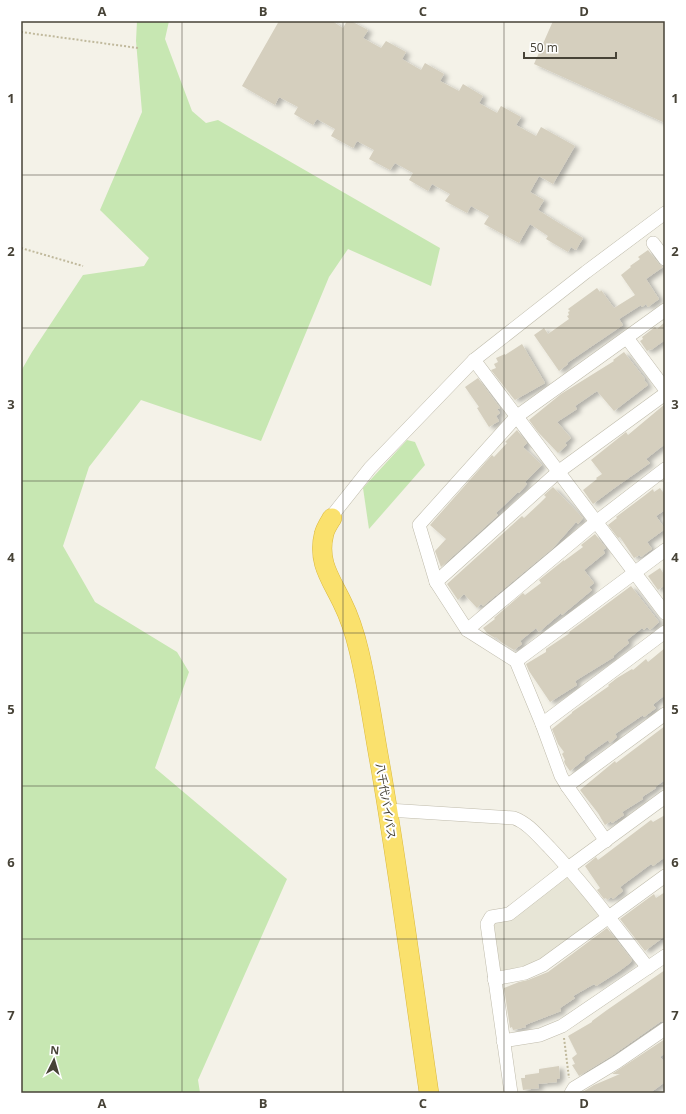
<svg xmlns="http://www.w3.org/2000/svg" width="686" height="1114" viewBox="0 0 686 1114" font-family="'Open Sans','Noto Sans JP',sans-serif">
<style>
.residential{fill:#e7e5d6}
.green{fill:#c7e7b2}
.building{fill:#d5cfbe;filter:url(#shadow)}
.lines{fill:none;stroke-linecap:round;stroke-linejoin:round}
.minor-casing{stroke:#bfbbab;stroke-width:14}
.highway-casing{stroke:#dab83c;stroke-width:20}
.path{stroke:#c0b99c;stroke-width:2;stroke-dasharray:2 2;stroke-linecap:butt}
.minor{stroke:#fff;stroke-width:13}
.highway{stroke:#fae16d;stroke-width:19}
.grid{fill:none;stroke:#474337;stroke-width:1;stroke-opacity:0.55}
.labels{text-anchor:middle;stroke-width:4;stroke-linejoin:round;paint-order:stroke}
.street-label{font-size:11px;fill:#474337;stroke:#fff}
.neatline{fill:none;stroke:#474337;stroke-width:1.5}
.grid-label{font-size:13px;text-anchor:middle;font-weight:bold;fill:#474337}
</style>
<defs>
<filter id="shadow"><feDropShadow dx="4.5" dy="2.5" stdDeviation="2" flood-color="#0004"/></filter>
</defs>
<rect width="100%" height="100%" fill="#f4f2e8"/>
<polygon class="residential" points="567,877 599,913 597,917 541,960 525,968 503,974 497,971 492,926 494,921"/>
<g class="green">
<polygon points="137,21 169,21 165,39 192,111 206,123 218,120 440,248 431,286 348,249 329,277 261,441 141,400 89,467 63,546 95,602 177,652 189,672 155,768 287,879 198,1080 200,1093 21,1093 21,371 32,352 83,275 144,266 149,258 100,210 142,112 136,41"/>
<polygon points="407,440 415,442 425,465 369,529 363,488"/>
</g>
<g class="building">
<polygon points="279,21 332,21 343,28 347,21 351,21 368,30 363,38 381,48 386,41 406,52 402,59 421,70 425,63 444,74 440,81 459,91 463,84 483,96 479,103 497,113 501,106 521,117 516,125 536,136 541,127 575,146 553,184 539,176 530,192 544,200 538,210 583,238 576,250 571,247 568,252 546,239 548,236 530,224 519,243 484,224 489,216 471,206 467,213 445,201 450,194 432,184 428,191 409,180 413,173 395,163 390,170 369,159 374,150 357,141 353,148 331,136 335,129 317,119 313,125 294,114 298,107 279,97 275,105 242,86"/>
<polygon points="553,21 665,21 665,123 534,64"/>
<polygon points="648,250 659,264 663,267 646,279 659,299 648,307 646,304 642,307 641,305 619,319 623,325 567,363 568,364 559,371 534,335 544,328 548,334 569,319 567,316 569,315 568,312 570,311 568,309 597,288 600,292 601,290 614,308 635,295 621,275 631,267 630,266 640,259 638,257"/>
<polygon points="665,322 665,340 651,350 651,349 647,351 640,341 643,339 642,337 655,327 657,329"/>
<polygon points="522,344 545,383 515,400 514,399 491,370 496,368 494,364 498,362 496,358 505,354 505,355"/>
<polygon points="624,352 645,379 644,380 648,385 614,411 597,391 575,406 577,409 557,422 571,438 565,443 567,445 558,453 538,432 529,420 561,394 614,361 613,360"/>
<polygon points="478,378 500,408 497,409 500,413 496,416 499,421 489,427 477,408 479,407 465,387"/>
<polygon points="665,404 665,444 646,459 650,463 613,489 593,504 583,490 597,479 596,478 602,474 591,460 626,432 628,435"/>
<polygon points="517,430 527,443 523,447 542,465 525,482 527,484 519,493 518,492 496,513 498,515 441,567 435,551 446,539 430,525 492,455 494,457 507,443 505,442"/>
<polygon points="553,487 583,518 578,524 576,522 553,548 483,606 481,604 477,608 464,594 458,600 447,584 522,516 524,518 540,503 546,497 544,495"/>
<polygon points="660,488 665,495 665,510 656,516 665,529 647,542 652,549 641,557 640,555 634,558 620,537 618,538 608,525 617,518 616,517 644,496 653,489 654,492"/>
<polygon points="595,534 606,548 603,550 605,553 584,570 594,583 589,587 592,590 562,615 561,613 539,632 536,628 520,641 522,644 514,650 501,642 496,637 495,638 487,633 483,628 495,619 494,618 523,593 525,595 541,583 539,580 564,560 564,561 583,547 581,545"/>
<polygon points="660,568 665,576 665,585 658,590 648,576"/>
<polygon points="631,586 659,622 650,630 647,627 644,630 642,628 627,640 629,643 613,656 614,657 575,681 577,685 550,702 529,671 526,664 546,652 546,649 570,633 569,632"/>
<polygon points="665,648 665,695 655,703 653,705 656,708 644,717 643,715 615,734 617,737 610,743 608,740 584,757 585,759 570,771 565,764 564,761 565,760 562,754 564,752 558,744 552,729 572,713 572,712 609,686 608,685 617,678 632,669 633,670 646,659 648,662"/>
<polygon points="665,726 665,780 655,787 656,788 642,797 643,799 622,812 624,815 612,823 611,821 605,825 598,813 580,790 615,761 616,763"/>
<polygon points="665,815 665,857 653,866 651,864 620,887 623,891 613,899 611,897 607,900 606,898 604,899 597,890 600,888 585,866 596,857 598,860 651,820 653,822"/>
<polygon points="665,892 665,936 645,951 620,919 654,894 656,898"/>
<polygon points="607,928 632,960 630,963 618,972 596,986 594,984 573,996 575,998 560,1008 561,1011 525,1025 526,1027 513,1030 512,1027 510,1028 504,988 519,982 528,980 548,972"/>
<polygon points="665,970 665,1021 660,1022 613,1055 579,1076 572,1065 575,1064 572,1058 577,1054 568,1036 592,1022 592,1021 607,1010"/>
<polygon points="665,1039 665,1053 660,1057 665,1063 665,1082 650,1093 581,1093 594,1085 620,1074 612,1074"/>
<polygon points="559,1066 560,1078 557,1079 557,1082 538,1084 539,1088 523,1090 521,1078 525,1078 525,1075 539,1073 539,1069"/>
</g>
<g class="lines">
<defs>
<g id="minor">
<polyline points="653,243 665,259"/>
<polyline points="627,338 665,389"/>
<polyline points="474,360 665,613"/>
<polyline points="332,518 335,512 370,468 474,360 586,272 665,213"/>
<polyline points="436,582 558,472 665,394"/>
<polyline points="467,630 596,522 665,469"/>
<polyline points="516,661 665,550"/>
<polyline points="542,724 665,632"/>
<polyline points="567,786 665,714"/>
<path d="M388,810L514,818C528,823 538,836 549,847C585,885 616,927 648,968"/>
<polyline points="606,841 567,786 561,776 542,724 516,661 467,630 436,582 419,525 516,417 665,310"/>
<polyline points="494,979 525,973 543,965 665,876"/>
<polyline points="503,1041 540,1035 562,1026 665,956"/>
<polyline points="511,1093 487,924 491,917 509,914 568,868 665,797"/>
<polyline points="571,1093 574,1088 617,1062 665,1029"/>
</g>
<path id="highway" d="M332,518C329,523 325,529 324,534C317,562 331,579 342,602C350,618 355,634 359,651C368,688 373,726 380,764C399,873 413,983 429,1093"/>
</defs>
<use href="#minor" class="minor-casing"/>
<use href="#highway" class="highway-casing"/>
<g class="path">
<polyline points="21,32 138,48"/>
<polyline points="21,248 83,266"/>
<polyline points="564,1038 569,1078"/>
</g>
<use href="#minor" class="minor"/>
<use href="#highway" class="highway"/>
</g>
<path class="grid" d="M182,21V1093M343,21V1093M504,21V1093M21,175H665M21,328H665M21,481H665M21,633H665M21,786H665M21,939H665"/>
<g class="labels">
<g class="street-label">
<text transform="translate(386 801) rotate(81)" y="4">八千代バイパス</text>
</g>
</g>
<rect width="686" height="1114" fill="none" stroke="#ffffff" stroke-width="44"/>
<g transform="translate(54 1060) rotate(5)" stroke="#ffffff" stroke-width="3" paint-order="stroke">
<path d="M0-3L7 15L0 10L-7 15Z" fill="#474337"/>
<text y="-6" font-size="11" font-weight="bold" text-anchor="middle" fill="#474337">N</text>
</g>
<path d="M524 52v6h92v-6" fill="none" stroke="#474337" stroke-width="2"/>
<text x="530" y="52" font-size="12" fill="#474337" stroke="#ffffff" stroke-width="3" paint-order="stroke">50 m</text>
<rect x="22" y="22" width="642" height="1070" class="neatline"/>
<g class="grid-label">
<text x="102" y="16">A</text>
<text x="263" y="16">B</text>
<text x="423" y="16">C</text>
<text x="584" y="16">D</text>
<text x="11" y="103">1</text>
<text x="675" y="103">1</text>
<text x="11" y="256">2</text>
<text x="675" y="256">2</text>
<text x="11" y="409">3</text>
<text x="675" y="409">3</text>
<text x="11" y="562">4</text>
<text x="675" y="562">4</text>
<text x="11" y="714">5</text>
<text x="675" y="714">5</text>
<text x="11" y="867">6</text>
<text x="675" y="867">6</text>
<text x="11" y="1020">7</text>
<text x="675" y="1020">7</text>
<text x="102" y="1108">A</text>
<text x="263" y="1108">B</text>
<text x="423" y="1108">C</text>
<text x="584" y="1108">D</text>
</g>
</svg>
